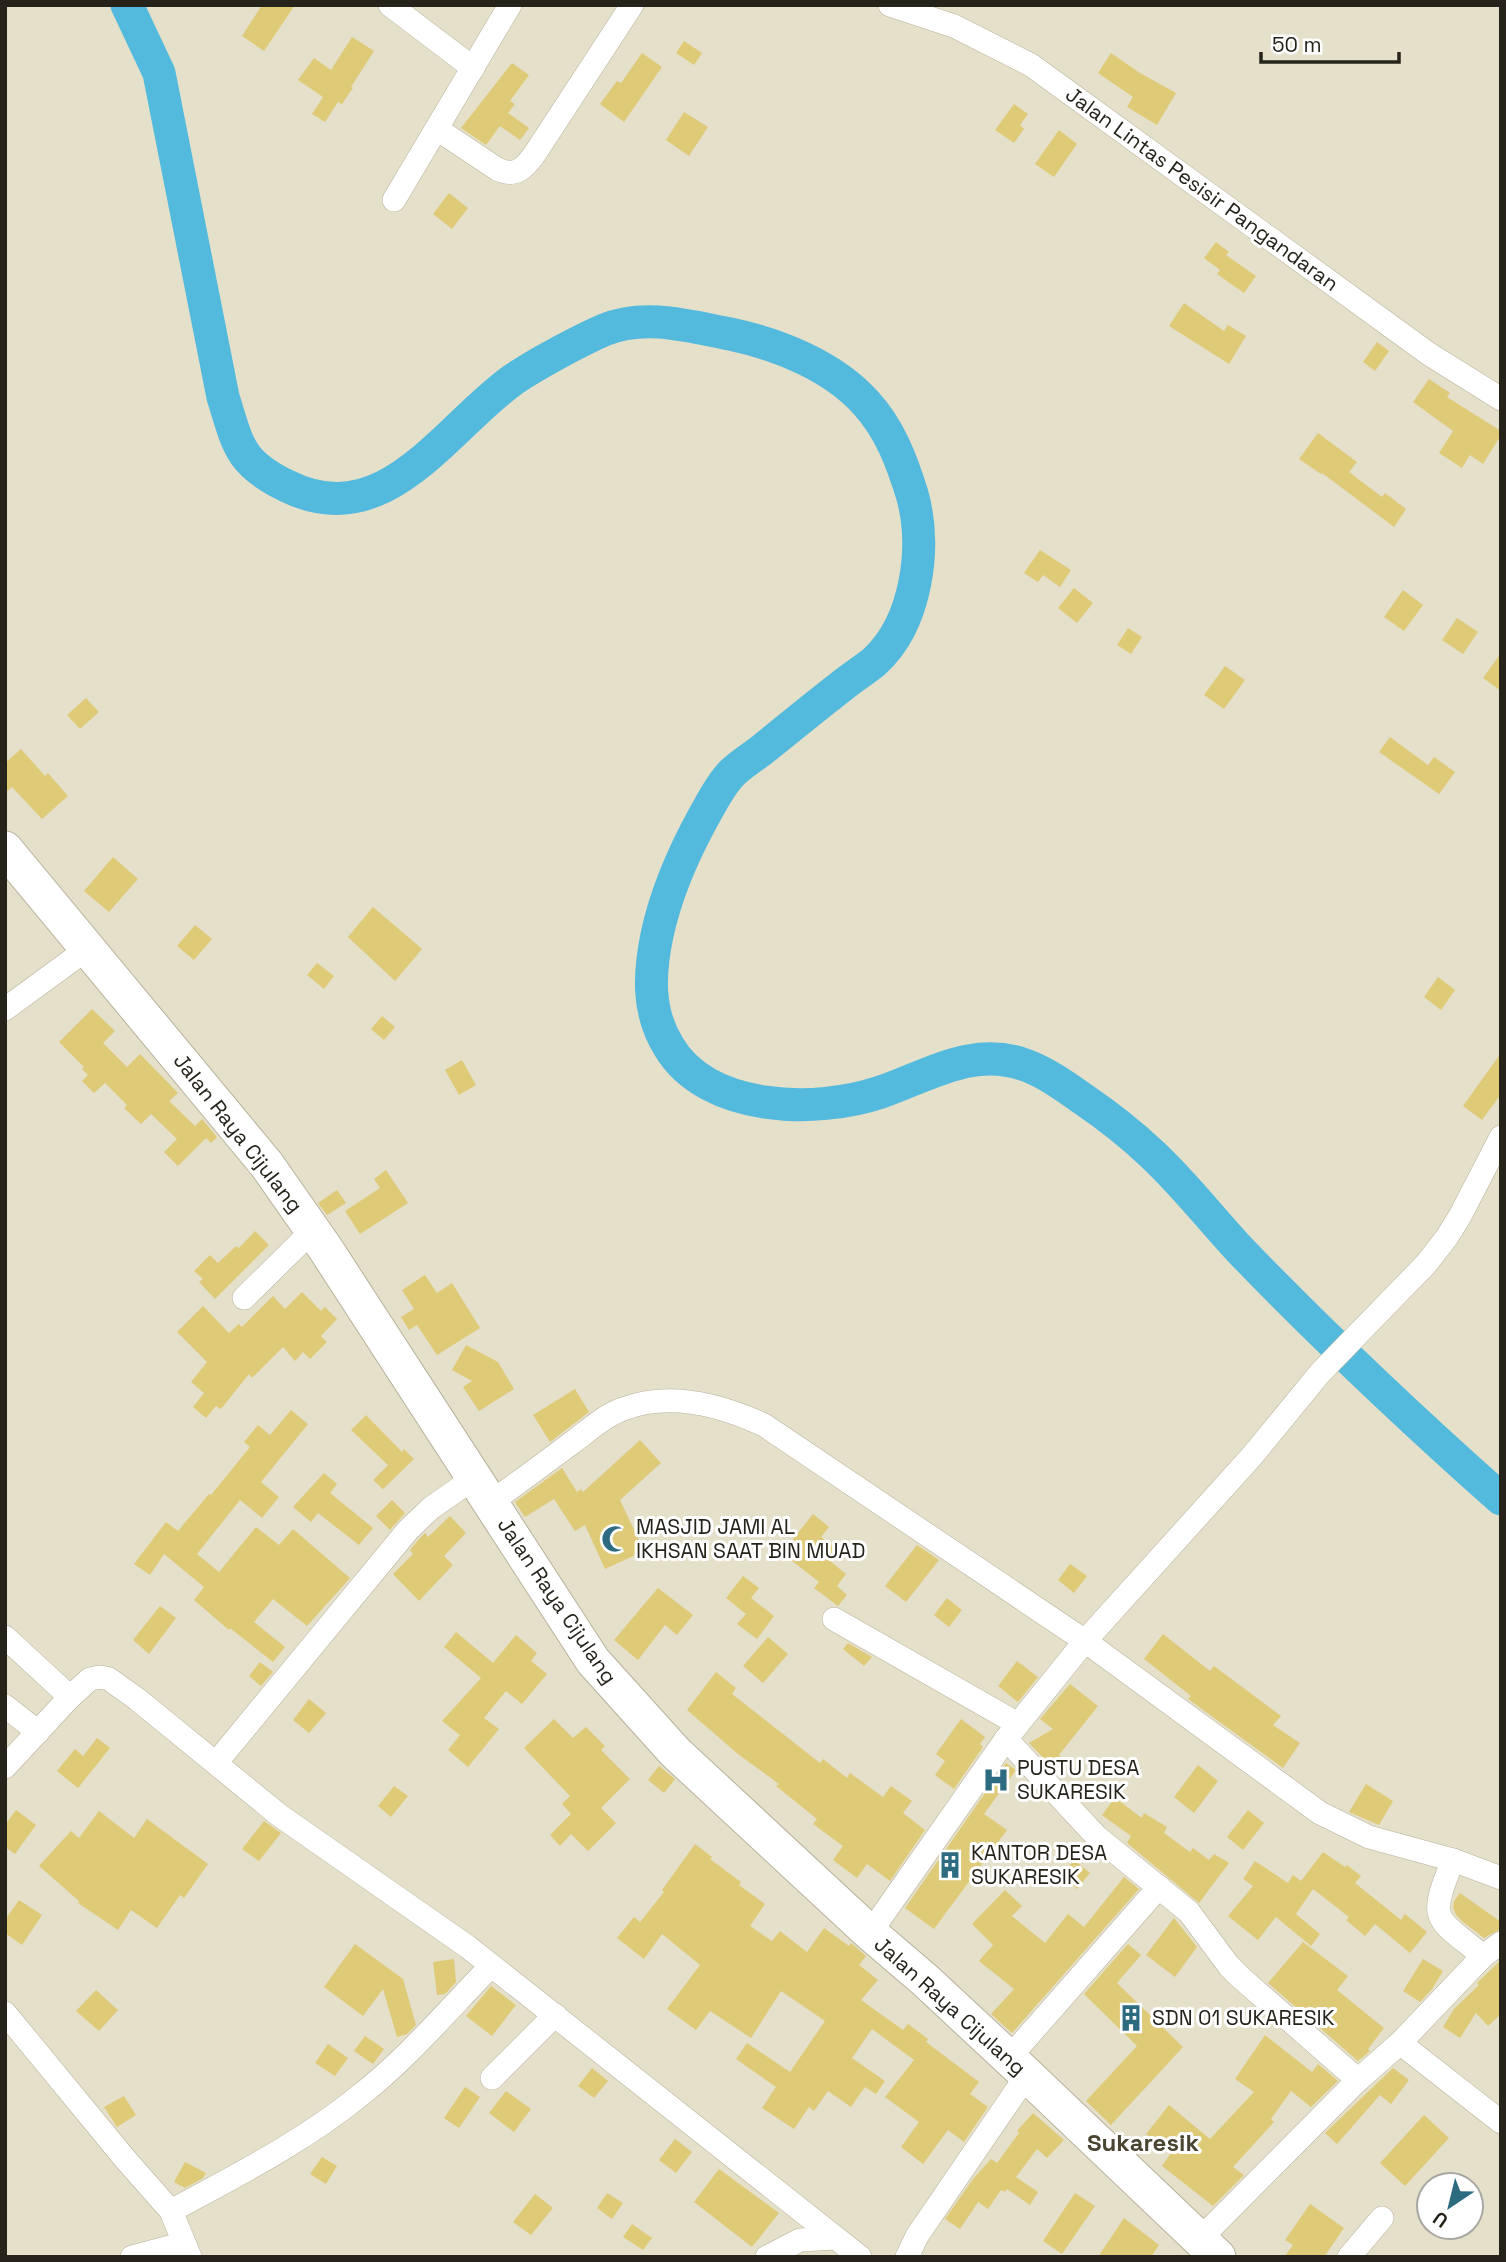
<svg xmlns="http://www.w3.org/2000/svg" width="1506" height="2262" viewBox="0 0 1506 2262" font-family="'Space Grotesk',sans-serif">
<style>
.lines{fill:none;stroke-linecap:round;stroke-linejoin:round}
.river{stroke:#54badd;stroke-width:33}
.building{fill:#dfca77}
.minor-casing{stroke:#b7b19c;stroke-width:24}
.highway-casing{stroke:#b7b19c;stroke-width:37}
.minor{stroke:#fff;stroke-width:23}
.highway{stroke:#fff;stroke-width:35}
.labels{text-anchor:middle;stroke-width:6;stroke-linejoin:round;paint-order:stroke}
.street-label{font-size:21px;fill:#25231a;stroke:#fff}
.poi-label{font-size:21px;fill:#25231a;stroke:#fff;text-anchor:start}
.quarter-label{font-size:24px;font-weight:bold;fill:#4a4532;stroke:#fff}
</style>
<rect width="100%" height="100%" fill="#e5e0ca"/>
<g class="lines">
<path class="river" d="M127,5L159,73L223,397C238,445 239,463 287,486C385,535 445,428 514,379C538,363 577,342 604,330C644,313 689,326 730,334C778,344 833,366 866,403C890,429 902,462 912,494C927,547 917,623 874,662C864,670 853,677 843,685C816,706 789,728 763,749C753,757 741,764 732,773C720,785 712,802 704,816C683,854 666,893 657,935C649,974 647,1012 669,1047C708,1112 816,1114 881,1092C930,1075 975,1045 1028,1066C1048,1074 1066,1087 1083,1099C1108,1116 1132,1135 1153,1155C1185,1185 1211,1219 1240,1250C1324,1337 1411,1419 1501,1499"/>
</g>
<g class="building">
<polygon points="262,5 295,5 264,51 242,36"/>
<polygon points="352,37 374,51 351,87 353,88 342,104 338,102 325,122 312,114 323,97 298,80 314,58 331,70"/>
<polygon points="684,41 702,53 694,65 676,53"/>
<polygon points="642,53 662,67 624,122 600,104 617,81 621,83"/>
<polygon points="1111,53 1140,73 1176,93 1157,125 1127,107 1133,97 1098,73"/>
<polygon points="512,63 529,75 510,101 515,104 508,113 529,128 520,140 500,126 486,145 461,128"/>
<polygon points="1014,104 1028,114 1020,125 1024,129 1014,143 995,130"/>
<polygon points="684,112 708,127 689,156 666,140"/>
<polygon points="1059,130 1077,144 1054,177 1035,164"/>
<polygon points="449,193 468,208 452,229 433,214"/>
<polygon points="1216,242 1229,252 1226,255 1256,276 1244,293 1217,274 1220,270 1204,258"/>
<polygon points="1184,303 1224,331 1228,325 1246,336 1229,364 1169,326"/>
<polygon points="1377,342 1389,351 1375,371 1363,362"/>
<polygon points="1429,379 1450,393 1447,397 1501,431 1501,435 1483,464 1470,455 1462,468 1439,453 1453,431 1413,402"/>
<polygon points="1318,433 1357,462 1349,472 1382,497 1385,493 1406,509 1394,527 1322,473 1321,474 1299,459"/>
<polygon points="1040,550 1071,570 1060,587 1043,575 1038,582 1024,573"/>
<polygon points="1074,588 1093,603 1077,623 1058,608"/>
<polygon points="1403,590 1423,605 1404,631 1384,617"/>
<polygon points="1457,618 1478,632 1463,654 1442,640"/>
<polygon points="1128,628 1142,637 1131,654 1117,645"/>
<polygon points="1501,653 1501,691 1483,678"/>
<polygon points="1225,666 1245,680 1224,709 1204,695"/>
<polygon points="86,698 99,712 80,729 67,715"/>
<polygon points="1390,737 1428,765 1434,757 1455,772 1439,794 1379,752"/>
<polygon points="21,749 45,776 48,773 68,796 42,819 12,787 5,793 5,763"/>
<polygon points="113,857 138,879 109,912 84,891"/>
<polygon points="373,907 422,949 395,981 348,937"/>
<polygon points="195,925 212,939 194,960 177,946"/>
<polygon points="317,963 334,976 324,989 307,975"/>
<polygon points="1438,977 1455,990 1441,1010 1424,997"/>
<polygon points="92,1009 115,1031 103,1043 127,1067 140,1054 178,1093 169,1101 195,1126 202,1119 217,1137 211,1143 206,1138 178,1166 164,1152 177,1139 151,1114 141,1124 124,1108 127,1105 105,1083 94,1093 82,1081 88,1075 82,1069 84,1067 59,1042"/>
<polygon points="382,1016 395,1027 384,1040 371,1029"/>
<polygon points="1501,1053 1501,1094 1482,1120 1463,1106"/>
<polygon points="462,1060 476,1085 459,1095 445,1070"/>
<polygon points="386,1170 408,1203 360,1234 345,1211 380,1188 374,1179"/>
<polygon points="337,1190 346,1203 327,1215 318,1203"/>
<polygon points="255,1231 269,1245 215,1299 199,1282 203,1279 194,1271 210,1255 218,1263 236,1246 239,1248"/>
<polygon points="425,1275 437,1293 452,1283 480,1328 437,1355 417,1325 409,1330 401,1317 414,1309 402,1290"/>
<polygon points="302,1292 321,1311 325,1307 337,1319 321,1336 327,1342 310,1359 303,1352 295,1361 283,1347 252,1378 249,1374 221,1409 216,1406 206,1418 193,1407 204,1393 191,1382 207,1362 177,1332 203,1306 229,1333 239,1324 242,1327 273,1296 285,1309"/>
<polygon points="466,1345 498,1362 514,1389 479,1411 463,1387 472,1381 452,1370"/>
<polygon points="575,1389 589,1412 550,1442 533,1415"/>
<polygon points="291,1410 308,1424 261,1482 279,1497 262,1518 240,1500 197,1554 219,1572 256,1527 279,1545 293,1529 350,1578 307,1626 273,1599 254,1622 285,1647 273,1662 230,1628 229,1630 194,1600 204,1587 164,1554 150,1575 134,1564 166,1522 178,1531 209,1494 211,1495 250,1447 244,1442 258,1425 270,1435"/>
<polygon points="366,1415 402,1452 404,1449 414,1459 383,1489 373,1480 388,1465 351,1430"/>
<polygon points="640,1440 661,1463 620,1500 644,1551 605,1569 585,1525 575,1531 554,1499 525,1517 515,1502 562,1468 577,1492 581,1489 583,1492"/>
<polygon points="324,1473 337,1484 330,1493 373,1528 359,1545 318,1513 311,1522 293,1507"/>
<polygon points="392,1500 405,1513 390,1530 376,1516"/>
<polygon points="813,1514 829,1527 821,1537 838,1551 830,1561 846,1574 837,1586 847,1595 838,1606 814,1588 819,1582 782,1553"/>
<polygon points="450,1516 466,1533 444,1556 453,1565 419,1601 393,1574 413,1554 410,1550 418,1540 425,1533 428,1537"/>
<polygon points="917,1545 939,1560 906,1602 885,1586"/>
<polygon points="1070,1564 1087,1576 1074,1593 1058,1580"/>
<polygon points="743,1576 759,1588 751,1598 774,1616 757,1639 737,1624 746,1614 726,1598"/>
<polygon points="658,1588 693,1615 677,1635 665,1625 638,1660 614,1640"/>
<polygon points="947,1598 962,1610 949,1627 934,1615"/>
<polygon points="160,1606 176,1618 149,1654 133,1640"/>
<polygon points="456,1632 493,1663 516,1635 537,1653 531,1661 547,1674 522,1704 506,1691 484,1718 499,1729 468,1767 448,1750 460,1735 442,1721 481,1678 444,1647"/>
<polygon points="1163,1634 1210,1671 1214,1666 1281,1716 1273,1725 1300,1743 1283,1768 1188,1699 1191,1696 1144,1659"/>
<polygon points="768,1637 788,1654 763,1683 743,1666"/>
<polygon points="848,1643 872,1657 864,1666 843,1649"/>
<polygon points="1017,1661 1038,1677 1018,1702 998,1686"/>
<polygon points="260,1662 273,1672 261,1686 249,1676"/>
<polygon points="716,1672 736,1688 732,1694 820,1763 823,1759 847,1778 850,1773 883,1797 891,1786 912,1801 903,1813 925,1830 890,1881 867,1864 857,1878 833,1860 843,1846 813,1824 817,1819 776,1786 779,1784 738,1754 687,1710"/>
<polygon points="1070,1684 1098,1706 1059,1755 1061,1758 1050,1765 1029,1743 1053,1729 1040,1719"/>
<polygon points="309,1699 326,1713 309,1733 293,1720"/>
<polygon points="554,1719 573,1738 586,1727 605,1746 601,1750 630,1779 601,1808 616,1823 588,1851 571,1834 560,1846 550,1835 571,1814 562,1804 570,1796 524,1748"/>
<polygon points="961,1719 985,1737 980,1744 983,1747 954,1789 935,1775 945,1761 936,1754"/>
<polygon points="97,1738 110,1748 78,1788 57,1771 75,1749 83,1756"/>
<polygon points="1006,1763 1016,1770 984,1814 1007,1830 934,1929 905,1908"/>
<polygon points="1198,1765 1218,1781 1194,1813 1174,1797"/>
<polygon points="659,1766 675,1779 664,1793 648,1780"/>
<polygon points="1366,1784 1393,1801 1379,1825 1349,1812"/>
<polygon points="394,1786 408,1796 391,1817 378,1806"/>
<polygon points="1115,1798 1142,1818 1144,1813 1167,1827 1164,1833 1190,1852 1193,1848 1209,1860 1214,1854 1229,1863 1199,1903 1127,1843 1131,1836 1102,1815"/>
<polygon points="16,1810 36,1825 15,1854 5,1847 5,1825"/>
<polygon points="1248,1810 1264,1823 1243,1850 1227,1837"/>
<polygon points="99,1811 134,1838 147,1819 208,1864 184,1898 180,1895 157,1928 131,1910 118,1930 78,1903 79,1901 39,1866 71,1831 79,1838"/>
<polygon points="264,1821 281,1833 259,1861 242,1849"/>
<polygon points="695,1844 712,1857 710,1859 741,1882 739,1885 765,1904 750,1926 772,1941 780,1931 807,1952 824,1928 849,1946 851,1943 866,1956 859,1965 878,1980 861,2000 903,2030 908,2024 928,2039 926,2042 979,2082 970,2094 988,2107 964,2142 948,2130 923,2164 901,2147 919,2122 885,2097 914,2060 872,2029 852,2058 885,2081 876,2094 865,2087 851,2107 828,2091 814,2111 809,2107 794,2129 762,2108 776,2087 736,2059 747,2043 790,2072 825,2021 781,1991 751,2038 710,2011 696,2030 667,2009 700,1965 662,1934 644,1959 617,1938 634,1917 640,1922 664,1892 662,1890"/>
<polygon points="1323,1852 1345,1867 1347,1865 1361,1876 1355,1883 1401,1920 1405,1914 1427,1932 1410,1953 1375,1924 1365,1936 1346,1920 1349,1917 1313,1889 1296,1914 1320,1934 1311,1946 1276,1917 1258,1940 1228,1916 1253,1886 1243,1879 1255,1861 1288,1883 1293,1875 1301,1881"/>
<polygon points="1074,1860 1090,1873 1077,1889 1061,1876"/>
<polygon points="1124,1877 1139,1889 1012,2033 991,2014 1014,1989 979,1961 993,1945 972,1924 1005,1890 1022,1906 1012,1916 1045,1943 1068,1914 1084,1927"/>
<polygon points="1460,1893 1501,1922 1501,1929 1484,1938 1463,1922 1456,1915 1453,1907 1454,1901"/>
<polygon points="19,1900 42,1915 22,1945 5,1933 5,1920"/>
<polygon points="1174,1918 1197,1947 1175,1977 1146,1955"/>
<polygon points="1303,1942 1348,1976 1337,1990 1384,2028 1368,2049 1370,2051 1358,2061 1268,1983"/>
<polygon points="355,1944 403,1979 416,2025 407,2034 397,2037 383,1989 363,2016 324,1987"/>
<polygon points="1128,1944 1141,1955 1117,1983 1183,2047 1111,2125 1086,2101 1137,2046 1084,1994"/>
<polygon points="454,1959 456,1982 445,1994 437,1995 433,1962"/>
<polygon points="1423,1959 1443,1971 1432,1989 1420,2002 1403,1991"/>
<polygon points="1501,1960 1501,2014 1488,2026 1476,2013 1460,2038 1443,2027 1454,2009 1479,1985 1477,1983"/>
<polygon points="491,1986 516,2005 492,2036 466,2016"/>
<polygon points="96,1990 118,2010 99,2031 76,2011"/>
<polygon points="1265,2035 1312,2072 1318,2064 1338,2081 1311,2107 1291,2091 1271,2119 1274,2122 1233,2167 1244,2175 1213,2206 1162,2166 1171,2153 1146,2134 1169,2105 1210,2139 1254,2092 1235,2079"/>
<polygon points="365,2036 384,2049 373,2064 354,2051"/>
<polygon points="328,2044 348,2058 335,2076 315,2063"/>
<polygon points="592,2068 608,2081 594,2098 578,2086"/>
<polygon points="1393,2068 1409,2080 1391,2104 1380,2095 1337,2144 1325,2133"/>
<polygon points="465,2087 480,2097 459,2128 444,2118"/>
<polygon points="506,2091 531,2109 514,2132 489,2113"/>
<polygon points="124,2096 136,2115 117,2127 104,2107"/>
<polygon points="1033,2113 1064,2140 1047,2158 1037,2149 1016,2177 1038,2192 1030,2205 1007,2189 1005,2192 1001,2190 988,2209 978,2202 960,2229 945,2219 973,2179 991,2159 997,2163 1019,2133 1017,2131"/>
<polygon points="1424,2115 1449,2138 1405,2186 1380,2163"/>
<polygon points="675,2139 692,2152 676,2173 659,2160"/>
<polygon points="322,2157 337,2166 326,2184 310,2174"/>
<polygon points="185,2162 206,2173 203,2178 185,2188 174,2182"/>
<polygon points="719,2169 779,2213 752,2247 694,2202"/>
<polygon points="607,2193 623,2203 612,2219 597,2208"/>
<polygon points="1075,2193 1095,2206 1062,2254 1043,2241"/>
<polygon points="535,2194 553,2208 531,2235 513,2222"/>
<polygon points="1310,2204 1344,2228 1324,2257 1284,2257 1293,2245 1285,2240"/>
<polygon points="1124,2218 1159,2245 1151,2257 1098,2257"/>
<polygon points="632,2224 652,2238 643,2250 623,2237"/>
</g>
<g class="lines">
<defs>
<g id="minor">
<polyline points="390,5 473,68"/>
<polyline points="890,5 954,26 1031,65 1429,354 1501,399"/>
<path d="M437,129L497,169C516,178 525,168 536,152L632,5"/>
<polyline points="394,200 510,5"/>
<polyline points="5,1009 87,949"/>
<polyline points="244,1298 313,1230"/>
<path d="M490,1503C518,1483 546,1462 573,1442C588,1431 605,1415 623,1409C670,1391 721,1405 764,1425L1085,1641L1252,1456L1320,1373L1426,1264L1447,1237L1460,1216L1501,1137"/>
<polyline points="834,1619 1018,1724"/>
<polyline points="5,1637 70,1697"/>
<polyline points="5,1706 38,1732"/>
<polyline points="1006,1739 1097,1837 1189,1912 1229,1966 1240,1977 1358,2080"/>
<polyline points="216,1763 408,1530 431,1508 474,1478"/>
<polyline points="5,1767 70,1697 90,1679 100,1677 109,1679 137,1699 279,1815 468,1947 860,2257"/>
<polyline points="870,1933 1006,1739 1085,1641 1320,1813 1369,1837 1453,1860 1501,1878"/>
<polyline points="1483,1956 1501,1943"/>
<polyline points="5,2013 126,2160 171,2211 190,2257"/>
<polyline points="1400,2043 1501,2122"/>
<polyline points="1009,2058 1159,1887"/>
<polyline points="492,2078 555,2015"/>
<path d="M171,2211C235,2176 301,2143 358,2097C407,2059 448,2010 491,1966"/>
<path d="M1199,2240L1358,2080L1400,2043L1483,1956C1434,1916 1428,1922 1453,1860"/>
<polyline points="132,2257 184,2243"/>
<polyline points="767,2257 800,2240 835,2238"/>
<polyline points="907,2257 917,2236 1027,2075"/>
<polyline points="1349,2257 1382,2218"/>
</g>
<polyline id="highway" points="5,849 267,1165 325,1248 593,1661 675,1752 870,1933 925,1980 1027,2075 1218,2257"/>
</defs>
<use href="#minor" class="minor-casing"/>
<use href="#highway" class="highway-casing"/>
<use href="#minor" class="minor"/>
<use href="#highway" class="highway"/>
</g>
<defs>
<symbol id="mosque-bare" viewBox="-9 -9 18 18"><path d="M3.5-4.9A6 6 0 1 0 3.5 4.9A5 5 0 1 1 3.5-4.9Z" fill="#2c6b80" stroke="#fff" stroke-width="2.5" paint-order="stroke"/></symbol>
<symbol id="hospital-bare" viewBox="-9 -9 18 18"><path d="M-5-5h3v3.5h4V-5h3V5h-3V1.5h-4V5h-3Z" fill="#2c6b80" stroke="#fff" stroke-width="2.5" paint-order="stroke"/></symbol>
<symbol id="building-bare" viewBox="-9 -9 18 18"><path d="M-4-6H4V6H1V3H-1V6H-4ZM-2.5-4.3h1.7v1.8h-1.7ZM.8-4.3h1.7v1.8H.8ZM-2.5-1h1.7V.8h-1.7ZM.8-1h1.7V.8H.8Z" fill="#2c6b80" stroke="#fff" stroke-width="2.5" paint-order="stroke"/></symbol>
</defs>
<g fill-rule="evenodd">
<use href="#mosque-bare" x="596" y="1520" width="38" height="38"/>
<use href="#hospital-bare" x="977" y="1761" width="38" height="38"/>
<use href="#building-bare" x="931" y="1846" width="38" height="38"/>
<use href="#building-bare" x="1112" y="1999" width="38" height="38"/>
</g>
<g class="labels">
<g class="street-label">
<text transform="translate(1202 189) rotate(36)" y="7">Jalan Lintas Pesisir Pangandaran</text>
<text transform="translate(238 1133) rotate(52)" y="7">Jalan Raya Cijulang</text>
<text transform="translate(557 1601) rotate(56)" y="7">Jalan Raya Cijulang</text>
<text transform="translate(950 2006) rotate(42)" y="7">Jalan Raya Cijulang</text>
</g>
<g class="poi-label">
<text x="636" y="1534">MASJID JAMI AL<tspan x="636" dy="24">IKHSAN SAAT BIN MUAD</tspan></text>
<text x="1017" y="1775">PUSTU DESA<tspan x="1017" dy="24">SUKARESIK</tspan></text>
<text x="971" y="1860">KANTOR DESA<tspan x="971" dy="24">SUKARESIK</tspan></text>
<text x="1152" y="2025">SDN 01 SUKARESIK</text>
</g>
<g class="quarter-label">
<text x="1143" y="2151">Sukaresik</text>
</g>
</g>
<rect width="1506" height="2262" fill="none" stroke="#25231a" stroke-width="14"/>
<g transform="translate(1450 2206) rotate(215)"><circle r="33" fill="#ffffff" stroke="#a8a7a3" stroke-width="2"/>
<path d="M0-5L12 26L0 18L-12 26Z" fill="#2c6b80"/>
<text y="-10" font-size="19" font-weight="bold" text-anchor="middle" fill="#25231a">U</text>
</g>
<path d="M1261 52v10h138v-10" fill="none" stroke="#25231a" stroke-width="3.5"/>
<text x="1272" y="52" font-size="21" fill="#25231a" stroke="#ffffff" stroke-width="5" paint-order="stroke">50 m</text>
</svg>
